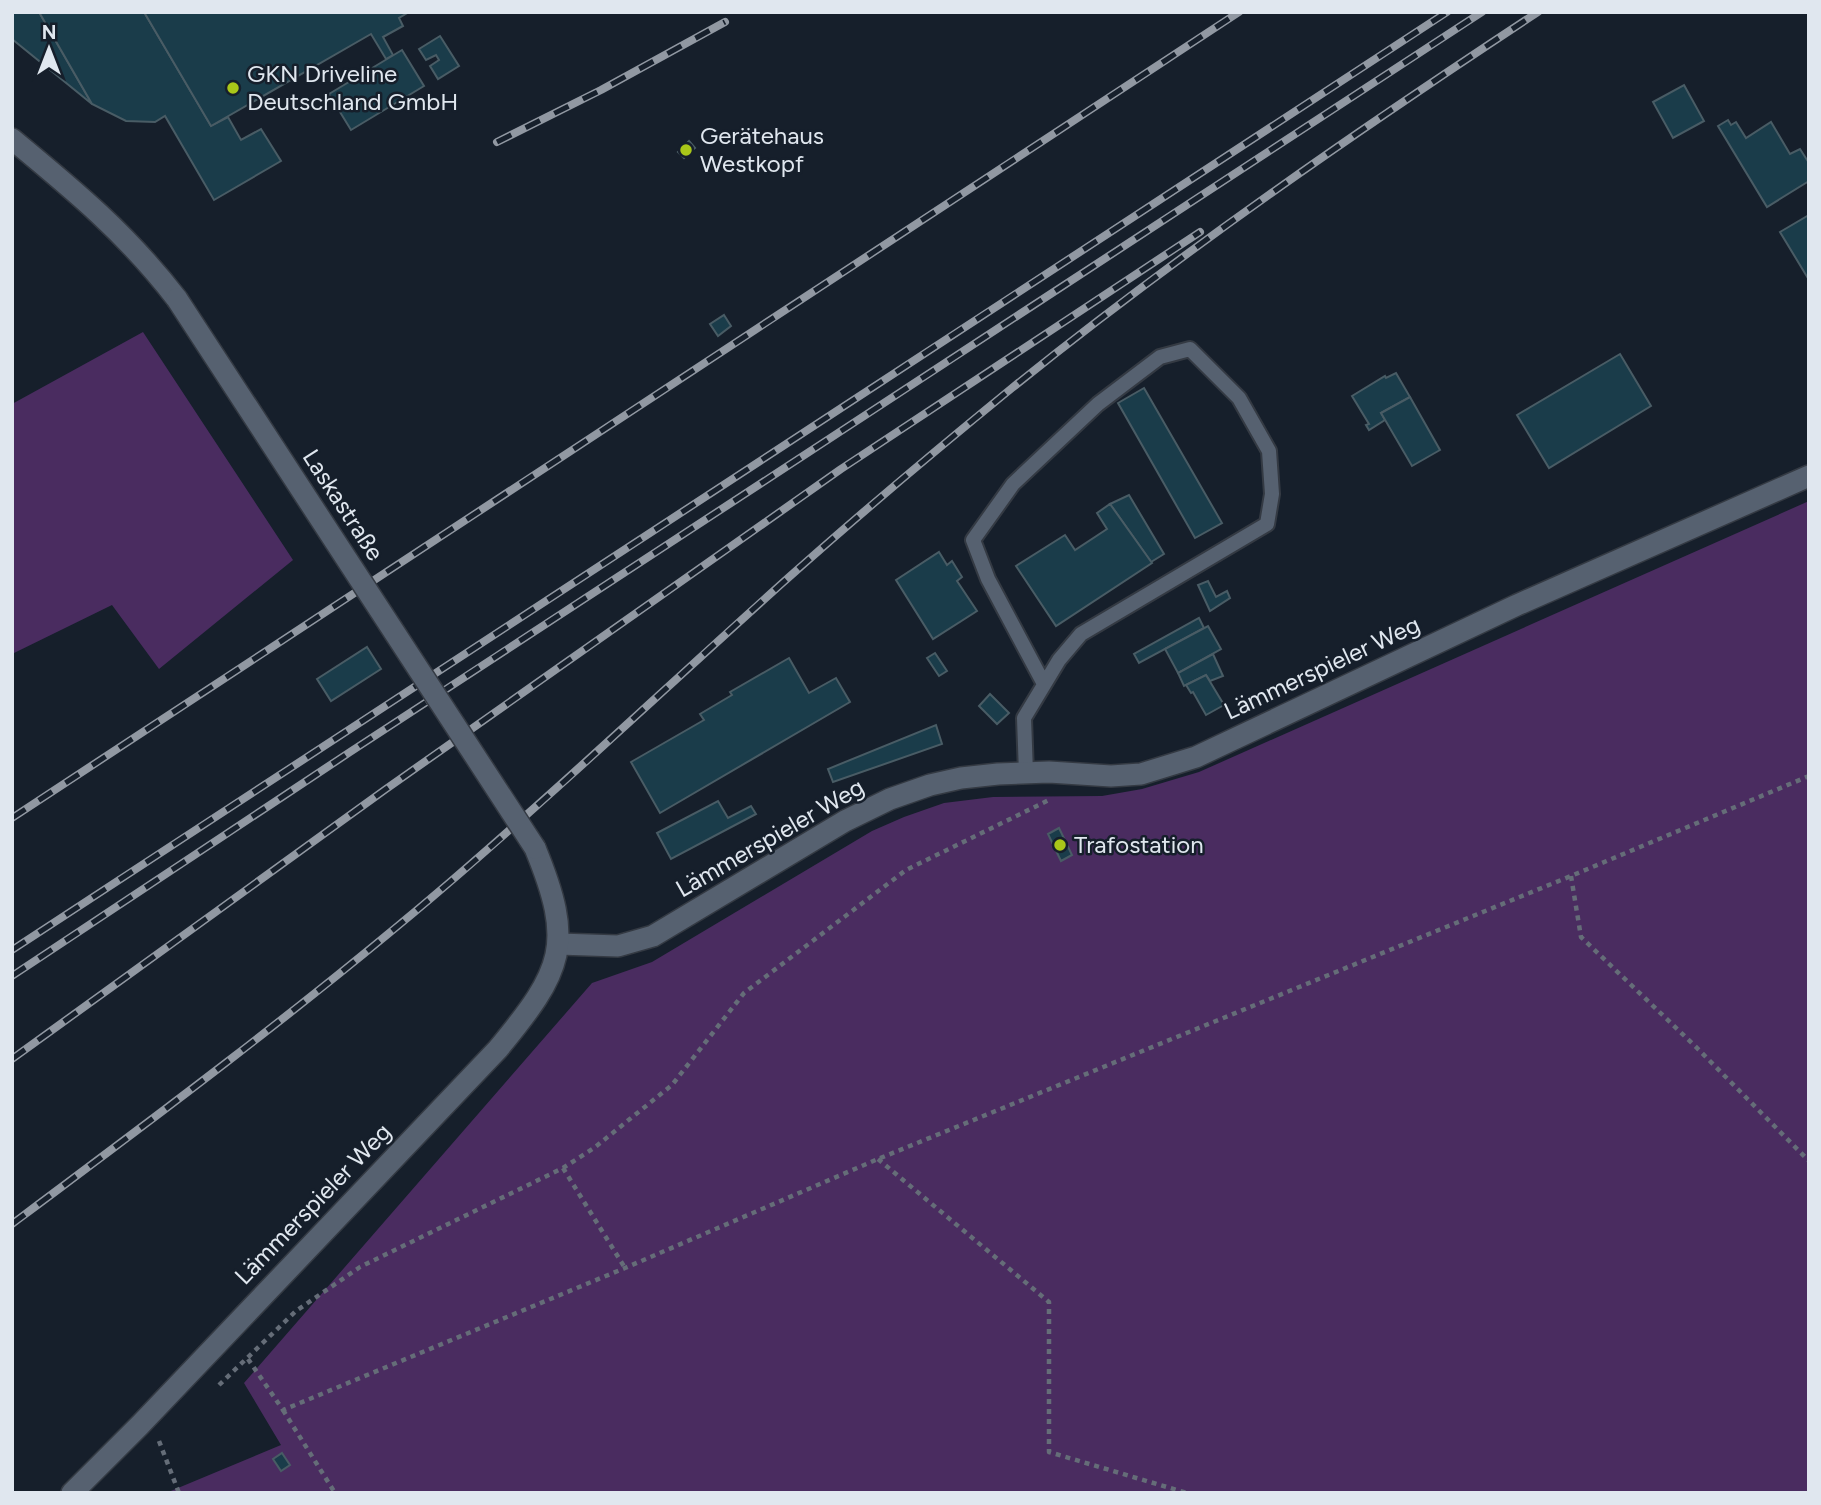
<svg xmlns="http://www.w3.org/2000/svg" width="1821" height="1505" viewBox="0 0 1821 1505" font-family="Figtree,sans-serif">
<style>
.green{fill:#4a2c60}
.building{fill:#1a3c4a;stroke:#495c65;stroke-width:2}
.lines{fill:none;stroke-linecap:round;stroke-linejoin:round}
.service-casing{stroke:#343a43;stroke-width:18}
.minor-casing{stroke:#343a43;stroke-width:24}
.path{stroke:#656d78;stroke-width:4.5;stroke-dasharray:5 5;stroke-linecap:butt}
.service{stroke:#566170;stroke-width:14}
.minor{stroke:#566170;stroke-width:21}
.rail-casing{stroke:#9198a2;stroke-width:8}
.rail{stroke:#161f2b;stroke-width:5;stroke-dasharray:16;stroke-linecap:butt}
.minor-bridge-casing{stroke:#343a43;stroke-width:24;stroke-linecap:butt}
.minor-bridge{stroke:#566170;stroke-width:21}
.poi-dot{fill:#a9c719;stroke:#161f2b;stroke-width:2.5}
.labels{text-anchor:middle;stroke-width:5;stroke-linejoin:round;paint-order:stroke}
.poi-label{font-size:24px;fill:#e0e7ef;stroke:#161f2b;text-anchor:start}
.street-label{font-size:24px;fill:#e0e7ef;stroke:#161f2b}
</style>
<rect width="100%" height="100%" fill="#161f2b"/>
<g class="green">
<polygon points="143,332 293,560 159,669 112,605 12,654 12,404"/>
<polygon points="1809,501 1809,1493 166,1493 281,1445 244,1383 592,983 652,962 872,831 904,817 944,803 993,797 1102,796 1142,789 1199,772"/>
</g>
<g class="building">
<polygon points="12,12 39,12 92,104 12,39"/>
<polygon points="39,12 144,12 211,126 228,117 241,140 261,129 281,161 214,200 165,116 155,122 126,121 92,104"/>
<polygon points="144,12 409,12 399,18 403,26 383,37 393,55 386,59 371,34 211,126"/>
<polygon points="440,36 459,66 438,79 430,66 439,60 436,55 426,60 419,49"/>
<polygon points="402,50 424,86 351,130 329,94"/>
<polygon points="1684,85 1704,121 1673,138 1653,102"/>
<polygon points="1728,120 1731,125 1736,122 1746,138 1771,122 1790,154 1800,149 1809,163 1809,181 1767,207 1718,126"/>
<polygon points="689,141 695,148 684,158 678,152"/>
<polygon points="1809,215 1809,280 1780,232"/>
<polygon points="724,315 731,326 718,336 710,324"/>
<polygon points="1620,354 1651,406 1549,468 1517,415"/>
<polygon points="1396,373 1410,397 1381,413 1385,420 1369,430 1366,425 1369,424 1352,396 1385,376 1386,378"/>
<polygon points="1144,388 1222,523 1195,538 1118,403"/>
<polygon points="1410,397 1440,450 1412,466 1381,413"/>
<polygon points="1129,495 1164,554 1151,562 1110,504"/>
<polygon points="1110,504 1152,563 1056,626 1016,566 1065,535 1075,550 1107,529 1097,513"/>
<polygon points="939,552 947,565 952,561 962,577 957,581 977,611 933,639 896,580"/>
<polygon points="1208,581 1216,597 1227,591 1230,598 1210,611 1198,585"/>
<polygon points="1199,618 1204,628 1139,663 1134,654"/>
<polygon points="1208,626 1221,649 1178,673 1165,649"/>
<polygon points="367,647 381,669 331,701 317,679"/>
<polygon points="935,653 947,671 939,676 927,658"/>
<polygon points="1213,654 1223,676 1210,681 1206,675 1184,686 1178,673"/>
<polygon points="789,658 809,693 836,678 850,702 660,813 631,762 704,720 700,714 732,695 730,692"/>
<polygon points="1206,675 1224,705 1206,715 1193,692 1191,693 1186,685"/>
<polygon points="990,694 1009,713 997,724 979,706"/>
<polygon points="936,725 942,744 833,782 828,769"/>
<polygon points="718,801 728,818 751,806 756,814 671,859 657,833"/>
<polygon points="1059,828 1072,855 1061,861 1048,834"/>
<polygon points="282,1453 290,1465 281,1471 273,1459"/>
</g>
<g class="lines">
<defs>
<polyline id="service" points="1026,773 1024,718 1059,660 1081,634 1267,524 1272,494 1269,451 1239,398 1190,349 1160,357 1098,404 1013,484 973,540 988,579 1044,684"/>
<g id="minor">
<path d="M12,139C75,191 127,234 177,299"/>
<polyline points="559,944 618,946 653,936 845,821 890,799 930,785 961,778 998,774 1049,772 1111,776 1141,774 1196,757 1517,605 1809,476"/>
<path d="M72,1493L140,1425L498,1049C563,970 575,945 535,848"/>
</g>
</defs>
<use href="#service" class="service-casing"/>
<use href="#minor" class="minor-casing"/>
<g class="path">
<polyline points="1571,876 1581,937 1696,1047 1809,1161"/>
<polyline points="878,1159 1049,1302 1049,1452 1187,1493"/>
<polyline points="563,1168 625,1268"/>
<polyline points="248,1359 283,1410 625,1268 878,1159 1571,876 1809,776"/>
<polyline points="219,1385 296,1311 360,1267 563,1168 594,1148 672,1085 744,993 906,870 1049,800"/>
<polyline points="283,1410 335,1493"/>
<polyline points="159,1441 179,1493"/>
</g>
<use href="#service" class="service"/>
<use href="#minor" class="minor"/>
<defs>
<g id="rail">
<polyline points="497,142 601,90 725,22"/>
<polyline points="12,818 1239,12"/>
<polyline points="12,950 1447,12"/>
<polyline points="12,976 350,752 1482,12"/>
<polyline points="12,1059 386,789 841,469 1200,232"/>
<path d="M12,1224C154,1118 295,1013 430,899C552,796 668,685 788,578C861,513 936,450 1012,388C1180,253 1357,131 1538,12"/>
</g>
</defs>
<use href="#rail" class="rail-casing"/>
<use href="#rail" class="rail"/>
<defs>
<polyline id="minor-bridge" points="177,299 535,848"/>
</defs>
<use href="#minor-bridge" class="minor-bridge-casing"/>
<use href="#minor-bridge" class="minor-bridge"/>
</g>
<g class="poi-dot">
<circle cx="233" cy="88" r="7"/>
<circle cx="686" cy="150" r="7"/>
<circle cx="1060" cy="845" r="7"/>
</g>
<g class="labels">
<g class="poi-label">
<text x="247" y="82">GKN Driveline<tspan x="247" dy="28">Deutschland GmbH</tspan></text>
<text x="700" y="144">Gerätehaus<tspan x="700" dy="28">Westkopf</tspan></text>
<text x="1074" y="853">Trafostation</text>
</g>
<g class="street-label">
<text transform="translate(343 505) rotate(57)" y="8">Laskastraße</text>
<text transform="translate(1322 668) rotate(-25)" y="8">Lämmerspieler Weg</text>
<text transform="translate(770 838) rotate(-30)" y="8">Lämmerspieler Weg</text>
<text transform="translate(313 1204) rotate(-46)" y="8">Lämmerspieler Weg</text>
</g>
</g>
<rect width="1821" height="1505" fill="none" stroke="#e0e7ef" stroke-width="28"/>
<g transform="translate(49 49)" stroke="#161f2b" stroke-width="5" paint-order="stroke">
<path d="M0-5L12 26L0 18L-12 26Z" fill="#e0e7ef"/>
<text y="-10" font-size="19" font-weight="bold" text-anchor="middle" fill="#e0e7ef">N</text>
</g>
</svg>
